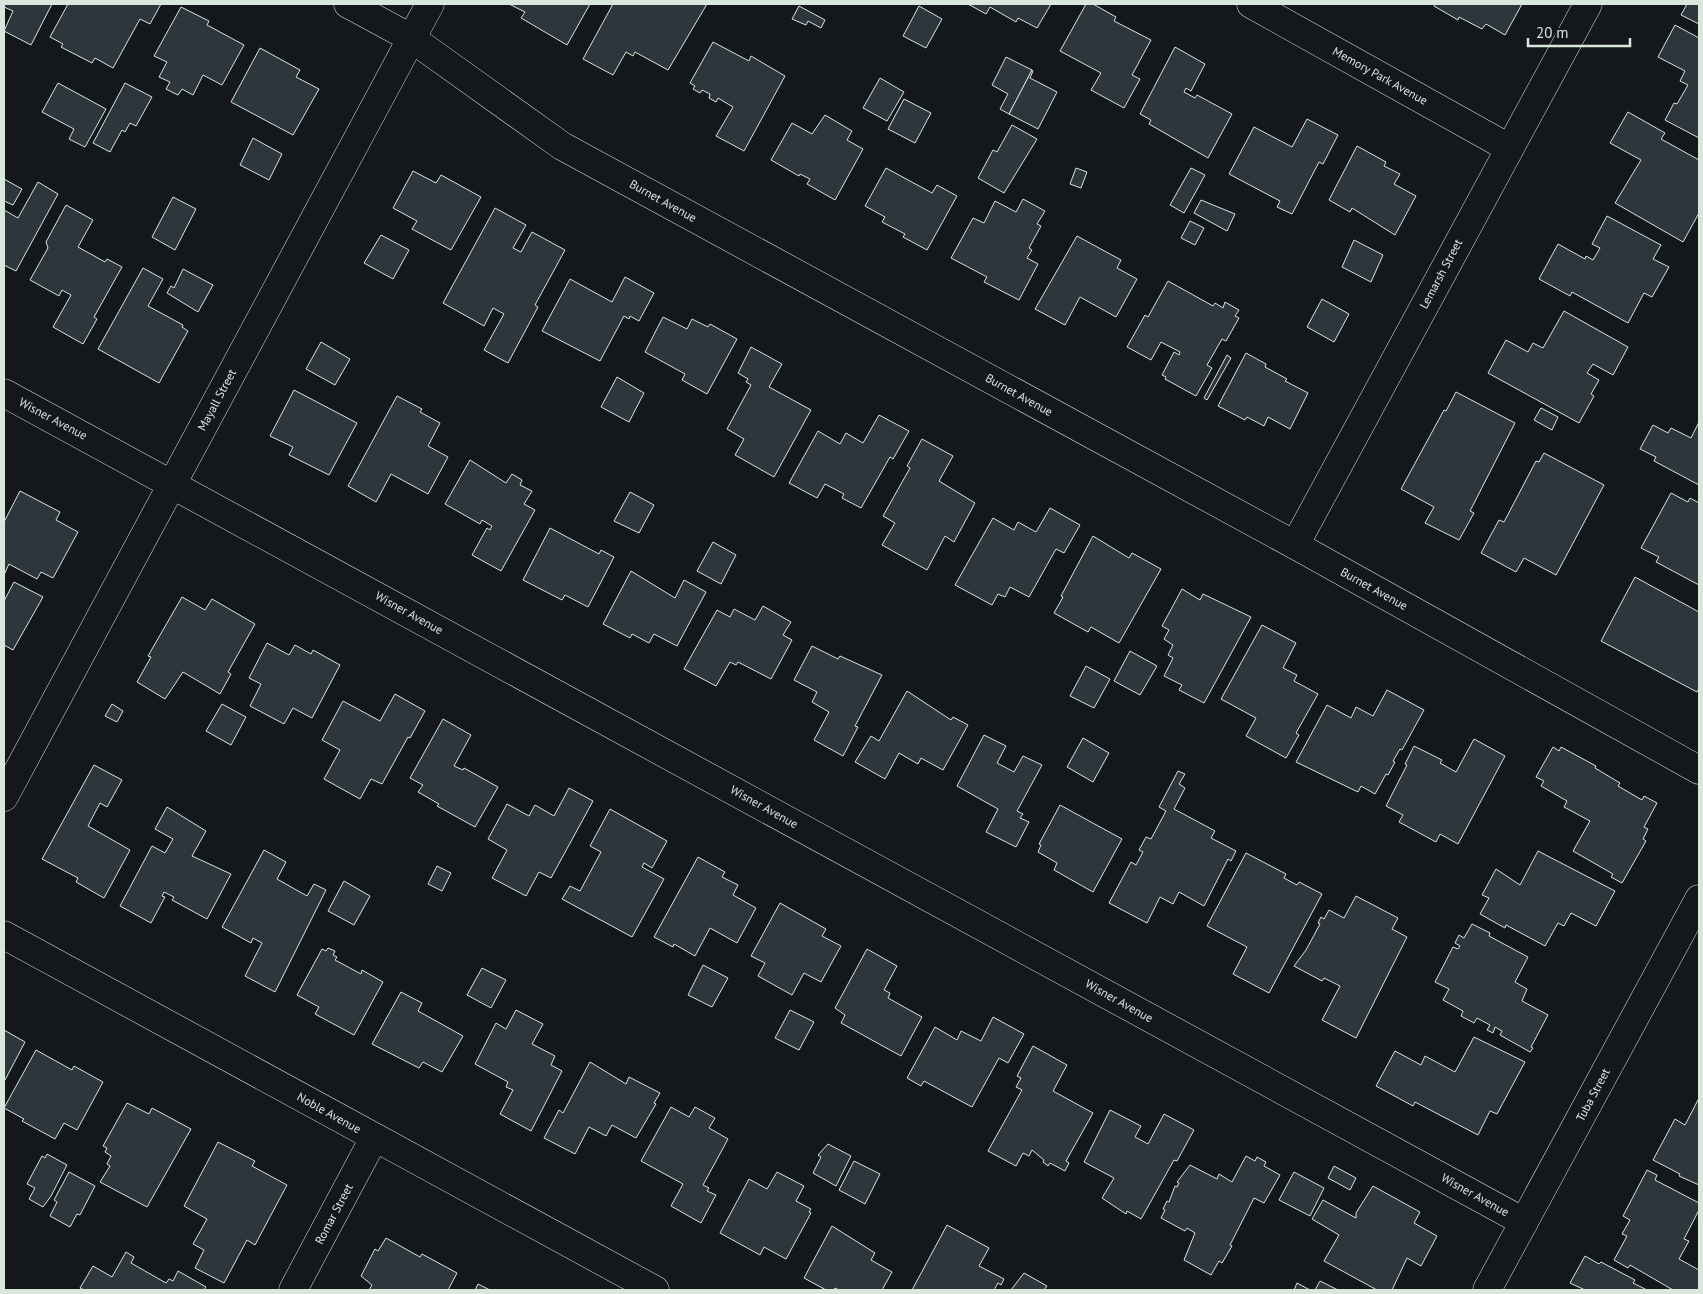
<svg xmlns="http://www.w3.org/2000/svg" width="1703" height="1294" viewBox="0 0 1703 1294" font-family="'PT Sans',sans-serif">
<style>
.building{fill:#2c363c;stroke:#d8e6dc}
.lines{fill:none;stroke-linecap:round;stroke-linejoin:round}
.minor-casing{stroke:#d8e6dc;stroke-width:29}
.minor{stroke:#14181c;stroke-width:28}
.labels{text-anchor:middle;stroke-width:4;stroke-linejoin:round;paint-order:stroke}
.street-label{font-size:12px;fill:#d8e6dc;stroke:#14181c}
</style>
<rect width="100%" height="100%" fill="#14181c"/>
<g class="building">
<polygon points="4,4 52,4 31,45 4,31 13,11 4,7"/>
<polygon points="68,4 161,4 150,24 140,19 113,68 95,58 92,63 61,47 63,44 50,37"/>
<polygon points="509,4 590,4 567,45 521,18 525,12"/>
<polygon points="613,4 707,4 668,70 635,52 633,56 626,52 613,75 583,59"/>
<polygon points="968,4 1051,4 1037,28 1018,18 1016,22 990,7 986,14"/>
<polygon points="1086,4 1093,4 1116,17 1114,21 1151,40 1132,75 1140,79 1124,108 1091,90 1101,73 1060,51"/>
<polygon points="1435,4 1522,4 1505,35 1486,24 1482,29 1459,17 1458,20 1434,6"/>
<polygon points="1687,4 1699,4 1699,24 1681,15"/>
<polygon points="799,6 825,20 821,28 808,21 806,25 792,19"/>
<polygon points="919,6 942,19 926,48 903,36"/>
<polygon points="181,7 209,21 207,25 244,45 222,85 203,75 193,95 182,89 178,95 166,89 170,82 159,77 167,62 154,56"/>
<polygon points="1675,25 1699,38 1699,138 1665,120 1674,103 1677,104 1688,85 1680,81 1685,71 1658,57"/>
<polygon points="713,42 749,61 751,56 785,76 744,151 716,136 733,107 718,98 716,102 709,98 710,94 702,90 700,93 693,89 695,86 690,83"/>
<polygon points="1175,47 1205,64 1191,91 1186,88 1184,92 1195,98 1197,95 1232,114 1208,158 1149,124 1151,120 1140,114"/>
<polygon points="260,48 300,70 296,77 319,89 293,135 231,102"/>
<polygon points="1006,57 1032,70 1009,114 1000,109 1008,94 992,85"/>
<polygon points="1032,70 1033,71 1030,78 1057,92 1038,129 1009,114"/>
<polygon points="880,78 904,92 887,121 863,108"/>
<polygon points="58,83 106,109 85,147 69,139 74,129 42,112"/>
<polygon points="125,83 152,97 136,126 130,123 125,132 122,130 110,152 93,143"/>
<polygon points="904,99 931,113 915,143 888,129"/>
<polygon points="1628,112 1665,133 1661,139 1699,160 1699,213 1683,242 1615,203 1641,160 1610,143"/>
<polygon points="825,115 852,131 847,140 863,149 835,200 807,184 810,179 800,174 799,176 771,160 792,123 812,134"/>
<polygon points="1307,119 1338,135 1323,164 1319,162 1292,214 1277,207 1280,201 1229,174 1254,127 1292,147"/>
<polygon points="1012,125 1037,139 1004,193 978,178 993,150 997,152"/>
<polygon points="253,138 282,154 269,180 240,165"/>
<polygon points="1357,146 1386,162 1384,166 1400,174 1394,184 1416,196 1395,235 1352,208 1350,212 1329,200"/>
<polygon points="886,168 932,193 937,185 957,196 927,250 903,237 905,234 882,222 885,217 865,206"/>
<polygon points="1076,168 1087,172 1081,188 1070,184"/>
<polygon points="1191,168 1205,175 1184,213 1170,205"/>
<polygon points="413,171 436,183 441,175 481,197 451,250 412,229 417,221 393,208"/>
<polygon points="4,179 22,189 13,205 4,201"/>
<polygon points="38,182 58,194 16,271 4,265 4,210 18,218"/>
<polygon points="173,197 196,209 175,250 152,237"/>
<polygon points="1023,199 1045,211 1037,224 1041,226 1029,248 1032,250 1027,258 1038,264 1019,300 984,282 987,277 951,258 973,218 984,223 995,201 1016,212"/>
<polygon points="1201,200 1235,214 1227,231 1194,213"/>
<polygon points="66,205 93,220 78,247 105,262 107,259 122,267 94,317 97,319 83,344 53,327 71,295 62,290 59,296 30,280 48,248 46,242"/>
<polygon points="495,208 526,225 513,248 521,252 532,232 565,250 535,305 538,307 508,363 484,350 504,314 493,308 484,326 443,303"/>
<polygon points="1607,216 1661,245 1653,259 1669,267 1652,297 1644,293 1628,323 1572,292 1570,296 1539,279 1558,244 1585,259 1586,256 1593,260 1600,248 1592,244"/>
<polygon points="1190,221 1204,228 1195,245 1181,238"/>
<polygon points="381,235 409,250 393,279 364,263"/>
<polygon points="1077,236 1121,260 1117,268 1137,279 1116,317 1080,297 1065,325 1035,309"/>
<polygon points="1354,240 1383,255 1371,282 1342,267"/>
<polygon points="143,268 163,279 148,306 183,325 182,327 188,331 159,383 98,349"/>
<polygon points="183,269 213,285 198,312 167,293 171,286 174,288"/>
<polygon points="625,277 654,293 639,321 630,316 629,319 624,316 600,361 542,331 570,279 612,302"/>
<polygon points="1168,281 1213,306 1215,303 1223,308 1225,302 1239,310 1235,316 1239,318 1226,341 1222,339 1207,365 1212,368 1196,396 1165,379 1166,377 1162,375 1174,352 1179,355 1180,352 1161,342 1151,360 1127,347 1145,315 1148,317"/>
<polygon points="1322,299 1349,314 1334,342 1307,327"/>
<polygon points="1564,311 1628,347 1613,375 1593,364 1587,373 1599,380 1591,394 1594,396 1579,423 1488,373 1506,340 1528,352 1533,343 1543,348"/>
<polygon points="663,317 687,329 692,319 708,327 710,324 737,339 707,394 682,380 685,374 645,352"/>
<polygon points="321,342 350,359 335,385 306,369"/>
<polygon points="751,347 782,364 769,387 811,410 774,477 735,455 744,439 727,429 751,385 746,382 748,379 738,373"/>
<polygon points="1246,353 1266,364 1265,367 1287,379 1285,381 1308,393 1290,429 1268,417 1264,426 1247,417 1245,420 1218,406"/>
<polygon points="1227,355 1231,358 1207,400 1204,398"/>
<polygon points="617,377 644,393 629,422 601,407"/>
<polygon points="294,390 357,423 329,475 289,455 293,447 270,436"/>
<polygon points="1456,392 1515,423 1470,511 1474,513 1459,540 1425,523 1434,507 1401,489 1444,410 1446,411"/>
<polygon points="397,396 422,409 420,412 440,423 428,446 448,457 428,494 391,474 376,502 348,486"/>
<polygon points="1541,408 1558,417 1552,430 1534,420"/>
<polygon points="879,415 909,431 893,459 890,457 861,508 842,498 844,494 825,484 817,498 789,483 818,431 840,444 846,433 863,443"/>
<polygon points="1699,422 1699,485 1654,461 1656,457 1640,449 1653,425 1668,433 1671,428 1691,438"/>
<polygon points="922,439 953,456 939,481 975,503 954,542 945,536 927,570 882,545 895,523 883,516 910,468 907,466"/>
<polygon points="1544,453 1604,485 1556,575 1524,558 1516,572 1481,553 1499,520 1504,522 1536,461 1539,462"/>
<polygon points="470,460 506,483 512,474 522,480 520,485 532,491 524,504 535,510 501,571 472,555 487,528 490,530 492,526 482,520 480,524 445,504"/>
<polygon points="20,491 60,512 56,520 78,532 53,578 41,572 37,579 9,564 4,575 4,522"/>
<polygon points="630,492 654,505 639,533 614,521"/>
<polygon points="1671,493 1688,502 1690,498 1699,503 1699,585 1656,562 1659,557 1641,548"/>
<polygon points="1050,508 1080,525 1064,553 1056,549 1029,597 1010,587 1005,597 998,594 992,605 955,585 993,518 1014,530 1018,522 1036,532"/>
<polygon points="550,528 599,554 601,550 614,557 588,607 565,595 562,600 523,580"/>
<polygon points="1093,536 1129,558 1132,553 1161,569 1119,643 1091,627 1088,632 1054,613 1063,597 1061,596"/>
<polygon points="713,542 736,555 721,584 697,571"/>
<polygon points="631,571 675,598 684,580 706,592 677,646 654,634 649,643 632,634 630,638 603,624"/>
<polygon points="1635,577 1699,612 1699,688 1697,692 1601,641"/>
<polygon points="14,582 43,597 13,650 4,645 4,601"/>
<polygon points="1182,589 1200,600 1203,594 1251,617 1204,703 1179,690 1182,685 1164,676 1173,658 1168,655 1173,645 1164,639 1169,630 1162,626"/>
<polygon points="182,597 205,610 212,599 255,624 228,672 231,674 220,694 183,672 165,699 137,682 151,657 148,656"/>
<polygon points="763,606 791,622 783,635 792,640 771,679 738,662 736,665 730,662 716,686 684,669 717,610 730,617 734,609 755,620"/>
<polygon points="1262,625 1296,643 1283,668 1297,675 1294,681 1318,694 1296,733 1299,735 1286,758 1246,736 1256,718 1221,699"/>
<polygon points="267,643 289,655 295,645 311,654 313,650 340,665 312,718 293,708 284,724 250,706 261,684 249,678"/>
<polygon points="812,646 838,659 840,656 882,675 855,726 858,727 843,756 814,740 829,712 812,702 817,692 794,680"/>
<polygon points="1130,651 1157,666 1140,695 1114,681"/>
<polygon points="1086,666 1110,679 1094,708 1070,696"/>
<polygon points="1387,690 1424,710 1402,750 1400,749 1393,761 1395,762 1388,775 1386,774 1375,794 1361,786 1358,792 1296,762 1327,705 1351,718 1356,707 1373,716"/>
<polygon points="907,691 951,720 953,717 968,725 943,770 921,758 918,764 899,753 885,779 855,762 871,736 879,741"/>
<polygon points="395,694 425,711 410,738 408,737 382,784 371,779 360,799 324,779 340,750 322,740 343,701 380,721"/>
<polygon points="112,704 123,711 117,722 105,716"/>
<polygon points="222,704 246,717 231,745 206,731"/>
<polygon points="443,719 471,735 454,766 463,770 464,768 498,787 475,827 437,806 439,804 418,792 423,785 410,778"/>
<polygon points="984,735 1006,746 997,763 1014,772 1023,756 1042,765 1017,811 1023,814 1020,818 1029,822 1016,847 986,832 998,809 957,786"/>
<polygon points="1083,738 1109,753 1093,782 1067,767"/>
<polygon points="1474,739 1505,756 1458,844 1440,834 1436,842 1399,822 1403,815 1386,806 1407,765 1405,764 1414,746 1442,760 1440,763 1456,772"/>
<polygon points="1553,747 1559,751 1561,747 1596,766 1595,768 1620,783 1618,786 1642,800 1644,796 1657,803 1644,827 1648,829 1643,839 1646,841 1622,883 1611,877 1613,874 1573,851 1590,821 1564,807 1567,801 1541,786 1544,781 1536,777"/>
<polygon points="94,765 122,780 107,807 100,803 88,826 130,850 104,898 76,882 78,878 42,859"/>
<polygon points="1178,771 1185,774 1179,784 1185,788 1174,809 1215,831 1211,838 1236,851 1231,861 1228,859 1204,906 1179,892 1173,904 1160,897 1147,923 1109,903 1131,862 1136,865 1143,852 1139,850 1146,837 1151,839 1166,811 1159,807"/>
<polygon points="569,788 593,801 551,878 539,872 526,896 492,878 507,850 488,839 507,804 529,816 535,805 554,816"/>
<polygon points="1060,805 1122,839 1093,892 1054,870 1057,863 1038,852 1041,845 1039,844"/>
<polygon points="167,807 206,831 192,856 231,874 207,919 172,900 174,897 164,892 162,896 165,897 151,923 120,906 152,846 165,853 173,839 155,829"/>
<polygon points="610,809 667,841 652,868 644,863 642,867 664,879 632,937 562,899 570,886 580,891 601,852 590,846"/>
<polygon points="264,850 286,862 277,879 307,896 314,884 326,890 275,992 245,976 262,943 253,938 251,943 222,927"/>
<polygon points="1538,851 1615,891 1596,926 1571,913 1564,926 1558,923 1545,946 1506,925 1505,928 1480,914 1489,898 1482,895 1496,869 1520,885"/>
<polygon points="1246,853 1286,874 1284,878 1297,885 1299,882 1322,894 1269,993 1233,974 1247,947 1207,926"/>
<polygon points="698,857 725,872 722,877 738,885 733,895 756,908 737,943 710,928 695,956 674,944 673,947 654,937"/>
<polygon points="437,866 451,873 442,891 428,884"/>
<polygon points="344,881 370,896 354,925 328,911"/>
<polygon points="1356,896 1398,918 1392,929 1407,937 1356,1038 1322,1020 1340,986 1324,978 1322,981 1294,966 1306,950 1320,924 1318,923 1321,917 1324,919 1329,910 1344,918"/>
<polygon points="780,903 826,929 822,936 841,946 821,982 804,973 792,995 758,976 765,963 751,956"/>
<polygon points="1472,924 1490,933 1489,936 1528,957 1515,982 1527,989 1522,1001 1548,1015 1531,1047 1533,1048 1530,1052 1500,1035 1502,1031 1495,1027 1493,1033 1487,1030 1490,1025 1477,1018 1474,1023 1461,1016 1463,1011 1443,1000 1449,989 1435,982 1453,947 1458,949 1460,946 1455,943 1459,935 1464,938"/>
<polygon points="328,948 335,951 333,955 337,957 335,960 361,974 362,970 383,982 354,1035 315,1014 319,1007 297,995 322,949 326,951"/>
<polygon points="867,949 897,966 884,990 890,993 888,998 922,1017 901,1056 841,1023 845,1015 835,1008"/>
<polygon points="703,965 728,978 712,1007 688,995"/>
<polygon points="482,968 506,980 491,1008 467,995"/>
<polygon points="401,992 422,1003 418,1011 463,1036 442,1072 423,1062 419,1068 372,1044"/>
<polygon points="516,1010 543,1024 532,1044 555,1056 551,1065 562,1071 531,1131 500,1114 513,1090 506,1087 508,1082 475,1064 496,1023 506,1029"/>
<polygon points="790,1010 814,1022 799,1050 775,1038"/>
<polygon points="993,1017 1024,1034 1008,1063 999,1058 972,1107 924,1081 921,1086 907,1078 935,1027 957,1040 961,1031 981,1041"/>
<polygon points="4,1030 25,1042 5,1080 4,1079"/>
<polygon points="1474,1037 1525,1062 1497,1114 1490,1111 1478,1135 1415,1102 1413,1106 1376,1086 1395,1051 1421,1065 1425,1056 1455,1072"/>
<polygon points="1033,1046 1067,1065 1053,1091 1093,1113 1066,1161 1069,1163 1065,1171 1050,1163 1048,1166 1043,1162 1044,1160 1032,1150 1029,1156 1023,1153 1016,1166 988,1151 1022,1090 1016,1087 1021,1078 1017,1076"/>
<polygon points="36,1050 72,1070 74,1066 103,1082 77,1130 64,1123 55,1139 22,1121 24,1119 4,1108"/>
<polygon points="590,1062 626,1084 629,1077 660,1093 654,1103 656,1104 636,1138 612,1125 606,1136 589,1127 575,1154 544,1138 559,1110 563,1113"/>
<polygon points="1699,1098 1699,1185 1679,1176 1680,1174 1653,1160 1675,1119 1685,1125"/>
<polygon points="127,1103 149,1114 152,1108 191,1129 147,1207 100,1182 110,1166 107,1164 111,1156 105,1152 107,1148 103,1146"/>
<polygon points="671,1107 689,1117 695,1107 715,1118 709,1128 728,1139 703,1185 709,1188 707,1191 716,1195 701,1223 671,1206 683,1184 641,1161"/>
<polygon points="1110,1110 1141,1126 1135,1137 1148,1144 1164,1114 1194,1130 1177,1161 1174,1160 1141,1219 1127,1211 1126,1214 1102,1198 1114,1178 1084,1162"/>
<polygon points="218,1142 255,1161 252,1166 287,1185 255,1245 247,1240 224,1283 195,1268 204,1250 193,1244 207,1219 184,1206"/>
<polygon points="828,1144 851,1156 836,1186 813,1173 821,1157 818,1155"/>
<polygon points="47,1154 67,1165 51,1196 43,1207 29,1199 35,1188 27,1184 42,1156 45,1158"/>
<polygon points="1246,1156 1255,1161 1257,1157 1266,1162 1264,1166 1280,1175 1264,1203 1254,1198 1230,1245 1232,1246 1222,1263 1219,1261 1211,1275 1184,1260 1195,1233 1187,1228 1185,1231 1161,1218 1165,1210 1163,1209 1167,1201 1169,1202 1175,1186 1177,1187 1179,1183 1177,1182 1190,1165 1217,1179 1219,1174 1232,1182"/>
<polygon points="854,1161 880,1174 865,1204 839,1190"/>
<polygon points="1334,1166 1356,1178 1350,1190 1328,1178"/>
<polygon points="1647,1170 1657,1175 1655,1180 1699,1203 1699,1210 1684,1239 1689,1241 1679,1259 1699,1270 1699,1290 1673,1290 1630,1265 1628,1268 1614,1260 1627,1236 1622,1234 1630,1220 1623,1216"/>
<polygon points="69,1172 95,1186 80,1215 77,1214 70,1227 50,1216 57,1202 54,1200"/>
<polygon points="777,1172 804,1186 796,1201 811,1209 809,1212 811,1213 786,1259 764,1247 760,1255 720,1233 749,1179 767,1189"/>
<polygon points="1294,1172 1324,1188 1310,1216 1279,1200"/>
<polygon points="1373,1186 1420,1212 1414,1223 1437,1236 1421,1266 1407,1258 1392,1290 1377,1290 1324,1261 1339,1235 1312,1219 1323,1200 1356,1218 1356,1213"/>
<polygon points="947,1225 989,1248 979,1266 1004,1279 1001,1285 998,1283 994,1290 912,1290"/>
<polygon points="832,1226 875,1253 871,1260 892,1272 882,1290 839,1290 835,1288 834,1290 826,1290 804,1278"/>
<polygon points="386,1238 420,1257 422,1254 457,1273 448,1290 369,1290 372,1285 361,1276 375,1249 378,1251"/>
<polygon points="126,1252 134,1257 131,1263 166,1283 169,1279 173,1281 178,1271 206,1287 204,1290 84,1290 80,1288 93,1266 112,1277"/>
<polygon points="1585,1256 1599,1264 1601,1262 1635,1280 1633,1283 1647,1290 1585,1290 1570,1283"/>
<polygon points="1024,1273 1047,1286 1044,1290 1011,1290"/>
<polygon points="1320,1281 1338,1290 1315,1290"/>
<polygon points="1297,1283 1310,1290 1294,1290"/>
<polygon points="478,1284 490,1290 475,1290"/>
</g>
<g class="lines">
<defs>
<g id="minor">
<polyline points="348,4 411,38 562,146 1295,545 1699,770"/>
<polyline points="1251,4 1509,148"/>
<polyline points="4,393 1524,1222"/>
<polyline points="1295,545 1588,4"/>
<polyline points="4,797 430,4"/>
<polyline points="4,935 655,1290"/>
<polyline points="293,1290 374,1138"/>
<polyline points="1487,1290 1699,899"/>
</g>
</defs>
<use href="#minor" class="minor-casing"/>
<use href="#minor" class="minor"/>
</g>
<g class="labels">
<g class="street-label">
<text transform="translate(1380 76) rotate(29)" y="4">Memory Park Avenue</text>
<text transform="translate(663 201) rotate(29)" y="4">Burnet Avenue</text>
<text transform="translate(1441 274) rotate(-62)" y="4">Lemarsh Street</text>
<text transform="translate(1019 395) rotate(29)" y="4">Burnet Avenue</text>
<text transform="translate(217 400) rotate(-62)" y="4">Mayall Street</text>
<text transform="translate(53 419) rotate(28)" y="4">Wisner Avenue</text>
<text transform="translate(1374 589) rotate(29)" y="4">Burnet Avenue</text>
<text transform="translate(409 613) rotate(29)" y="4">Wisner Avenue</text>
<text transform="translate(764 807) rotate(29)" y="4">Wisner Avenue</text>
<text transform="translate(1119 1001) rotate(29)" y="4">Wisner Avenue</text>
<text transform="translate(1593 1095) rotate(-62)" y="4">Tuba Street</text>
<text transform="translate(329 1113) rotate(29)" y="4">Noble Avenue</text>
<text transform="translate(1475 1195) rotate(29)" y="4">Wisner Avenue</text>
<text transform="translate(334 1214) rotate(-62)" y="4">Romar Street</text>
</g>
</g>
<rect width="1703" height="1294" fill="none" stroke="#d8e6dc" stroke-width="10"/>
<path d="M1528 38v8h102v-8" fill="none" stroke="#d8e6dc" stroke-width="2.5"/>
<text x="1536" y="38" font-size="15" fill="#d8e6dc" stroke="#14181c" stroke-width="4" paint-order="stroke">20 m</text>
</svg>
